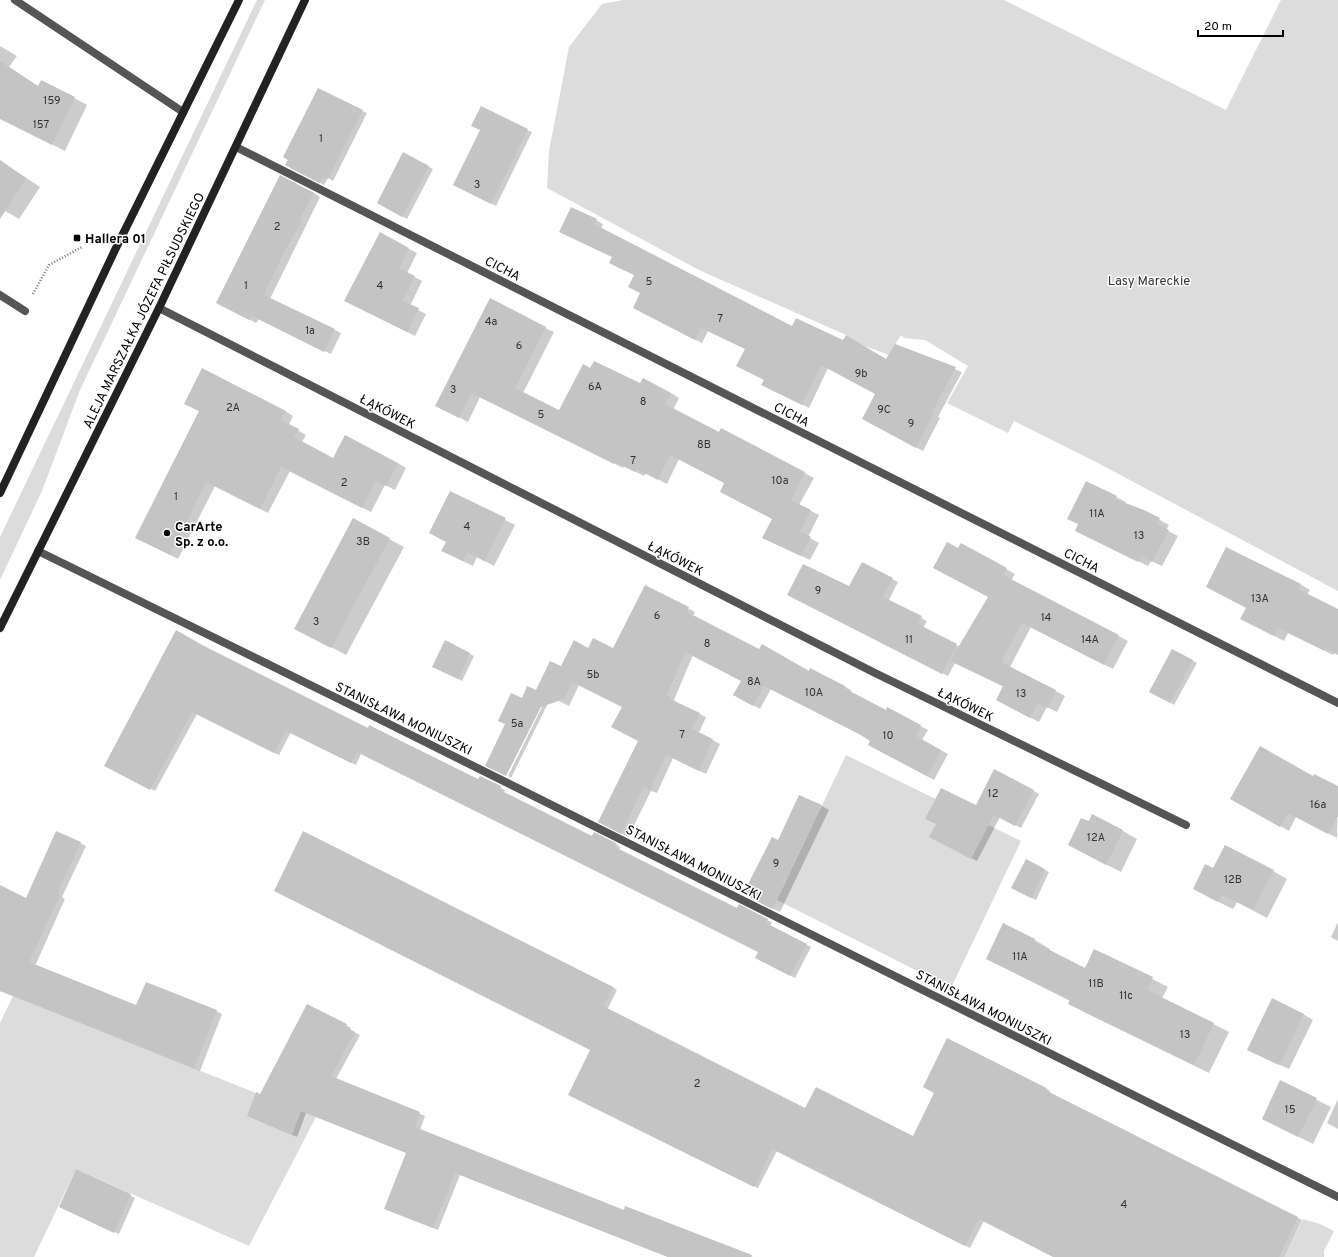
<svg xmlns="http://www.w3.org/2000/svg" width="1338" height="1257" viewBox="0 0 1338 1257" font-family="Overpass,sans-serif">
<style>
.green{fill:#dcdcdc}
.shadow{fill:#0003}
.building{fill:#c4c4c4}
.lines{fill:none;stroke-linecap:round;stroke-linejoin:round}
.path{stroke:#777;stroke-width:2.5;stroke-dasharray:1 2;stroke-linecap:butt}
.street{stroke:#555;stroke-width:8}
.secondary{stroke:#222;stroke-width:8}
.poi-dot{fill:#000;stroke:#fff;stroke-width:1.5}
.labels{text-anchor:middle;stroke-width:3;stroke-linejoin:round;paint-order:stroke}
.number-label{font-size:11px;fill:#313131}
.poi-label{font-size:13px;font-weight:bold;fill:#000;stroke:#fff;text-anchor:start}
.street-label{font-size:13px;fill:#000;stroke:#fff}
.park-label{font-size:13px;fill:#333;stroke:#fff}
</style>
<rect width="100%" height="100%" fill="#fff"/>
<g class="green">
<polygon points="257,0 265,0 80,390 42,491 0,580 0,537"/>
<polygon points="623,0 1004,0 1226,110 1281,0 1338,0 1338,591 1096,462 1014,421 1008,433 947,403 968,366 925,340 904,338 901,335 889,355 862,345 846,335 699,270 547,188 549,151 569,47 602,4"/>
<polygon points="846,755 1021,841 951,988 777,900"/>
<polygon points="13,996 316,1117 249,1246 76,1169 34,1257 0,1257 0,1023"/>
<polygon points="1303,1219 1320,1224 1334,1231 1324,1251 1324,1257 1284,1257"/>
</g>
<g class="shadow">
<polygon points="0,46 17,56 9,67 39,87 74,98 87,105 65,151 32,134 0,108"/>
<polygon points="362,111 367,113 333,181 328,178 324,185 290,168"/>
<polygon points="527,130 532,132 496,206 459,187"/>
<polygon points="403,154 433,169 407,219 378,203"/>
<polygon points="0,161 40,187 19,219 0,208"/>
<polygon points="314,193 320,197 270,299 341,333 331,354 259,319 256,323 224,306"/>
<polygon points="596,220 603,224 601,229 792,328 886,360 895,345 962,372 938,417 940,418 923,451 870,423 876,394 828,368 809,408 769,388 746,349 708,331 702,343 641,312 641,293 635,275 617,267 613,257 567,235"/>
<polygon points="380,234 417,253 407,273 422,281 410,306 426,314 415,336 354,305"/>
<polygon points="545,328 554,332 523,393 560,412 641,384 671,393 679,398 673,410 719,433 721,429 814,478 799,505 819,515 808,537 819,543 810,560 772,542 773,519 725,483 679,459 667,484 646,473 644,476 624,466 623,468 480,397 468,422 445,410"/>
<polygon points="185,404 285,411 293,416 289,425 306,435 302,442 334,459 398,463 406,468 395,490 385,485 371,512 290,471 268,513 215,486 178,559 145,542 200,411"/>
<polygon points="450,492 515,525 494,566 477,557 473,566 452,556 447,542"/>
<polygon points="1116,497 1126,502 1125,504 1144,511 1169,525 1166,530 1178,536 1162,566 1151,561 1148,566 1086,536"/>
<polygon points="354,520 404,547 346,655 310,636"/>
<polygon points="959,549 1006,569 1015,574 1011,581 1128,641 1113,669 1031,627 1010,667 1065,696 1057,712 1047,707 1039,722 1006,705 1004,687 955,663 948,676 795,598 892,579 898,582 889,600 927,621 923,628 960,647 989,597"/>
<polygon points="1300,584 1310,590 1307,595 1338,610 1338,654 1335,653 1333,655 1288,633 1284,641 1251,624 1247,608"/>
<polygon points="646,586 695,612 693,616 759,650 844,686 851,690 850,693 886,711 887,709 928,730 922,740 948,754 934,780 876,749 871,740 771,689 760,709 735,695 742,681 693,655 674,700 677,703 706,717 699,733 720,744 706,774 673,758 657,793 651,791 628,837 607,826 639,741 623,707 579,685 569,706 551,697 511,778 508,776 548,695 522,699 544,695 561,667 589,649 613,650"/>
<polygon points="446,642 474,656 462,681 438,669"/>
<polygon points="204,647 368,729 479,781 481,777 505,790 504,793 592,837 594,833 616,844 620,847 619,851 737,910 767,920 772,922 770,926 811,947 795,978 756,957 759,952 361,754 356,765 291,732 279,755 197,714 155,791 106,765"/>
<polygon points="1173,650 1197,663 1174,705 1150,691"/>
<polygon points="1313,778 1338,787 1337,838 1296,817 1289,831 1232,799"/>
<polygon points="1034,791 1039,794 1021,828 1000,817 977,861 936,840 980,809"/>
<polygon points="822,806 829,810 780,912 752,899 778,841"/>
<polygon points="1123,831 1137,839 1121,872 1084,853"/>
<polygon points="303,832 613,987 617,990 607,1010 806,1109 914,1137 936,1093 948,1039 1046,1088 1050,1091 1049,1094 1302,1220 1284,1257 1054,1257 984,1221 970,1248 777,1151 758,1188 574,1097 591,1049"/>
<polygon points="80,843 86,846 62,897 65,899 35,966 137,1006 216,1011 222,1014 200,1071 1,991 0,992 0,886 26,900"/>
<polygon points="1026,860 1049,872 1036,900 1017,891"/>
<polygon points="1213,869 1273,871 1287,879 1267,918 1237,902 1233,909 1208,897"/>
<polygon points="1338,922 1338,941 1331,937"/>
<polygon points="1004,925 1035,940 1050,949 1049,951 1085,970 1095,950 1168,987 1162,998 1229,1032 1209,1073 1084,1012 1070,1001 987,959"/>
<polygon points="1303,1014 1313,1020 1289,1069 1258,1055"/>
<polygon points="346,1025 351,1028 350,1030 360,1035 336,1079 425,1116 420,1130 625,1212 626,1207 753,1257 668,1257 460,1175 438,1230 390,1211 407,1153 306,1113 297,1137 253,1118 261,1095"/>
<polygon points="1281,1082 1331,1107 1313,1144 1263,1119"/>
<polygon points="1338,1099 1338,1129 1327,1123"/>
<polygon points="130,1195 135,1198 119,1234 64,1209"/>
</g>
<g class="building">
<polygon points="0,61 38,86 41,80 75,97 52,145 0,119"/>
<polygon points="318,88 363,110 328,179 323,177 319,183 285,165 288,160 283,157"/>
<polygon points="481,106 528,129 491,204 453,185 480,130 471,126"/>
<polygon points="403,152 429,166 402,217 377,203"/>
<polygon points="0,160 26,178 0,219"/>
<polygon points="280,175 314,193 299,220 302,221 285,250 264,295 335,329 324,352 252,316 249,320 216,303"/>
<polygon points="571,207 597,219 594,224 792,326 796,318 843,340 846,335 886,359 895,344 956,367 932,412 934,413 916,448 862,419 875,394 821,365 802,405 761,385 764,380 736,366 745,349 701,328 695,340 633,308 640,293 628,287 634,275 609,263 612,257 559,232"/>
<polygon points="380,232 409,248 399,268 415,276 402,301 419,308 407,332 344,301"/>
<polygon points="490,298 546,327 515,388 559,410 583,364 590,368 594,361 640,383 643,378 671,393 665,404 719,432 721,428 805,472 791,500 811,510 800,531 811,537 801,556 762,538 772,519 720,492 724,483 670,455 658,480 637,469 635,472 615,462 614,464 471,393 459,418 435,406"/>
<polygon points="202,368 286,411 281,420 299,429 294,437 333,458 345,435 398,463 386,486 376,481 362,508 281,467 260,509 206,482 170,555 135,538 199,411 184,404"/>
<polygon points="1086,481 1117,496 1115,499 1144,510 1160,518 1157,524 1169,530 1152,562 1141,556 1138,562 1075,531 1078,524 1067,519"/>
<polygon points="450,491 506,518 484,561 467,552 463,561 441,551 446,542 429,533"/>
<polygon points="353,518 390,538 331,648 294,629"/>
<polygon points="947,542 958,548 961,543 1007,568 1003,575 1119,635 1104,665 1022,623 1001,662 1056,690 1048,708 1038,703 1030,718 996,700 1003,686 950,661 988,597 933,568"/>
<polygon points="1226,547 1301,584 1298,589 1338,609 1338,655 1325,648 1323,650 1278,628 1274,636 1240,619 1246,608 1206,587"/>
<polygon points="862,562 893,578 883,597 922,616 918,624 957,644 942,674 787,595 803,564 849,586"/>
<polygon points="645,585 689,607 687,612 759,649 762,644 809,671 810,668 845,686 844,688 886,710 887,707 921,725 916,736 941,750 927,776 868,745 870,741 859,734 764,686 753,706 733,695 741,681 685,652 667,695 671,697 670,699 700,713 692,729 713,739 699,771 666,755 650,790 643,787 621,834 598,822 638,741 611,727 622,707 572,682 564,699 541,707 506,776 485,766 505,724 498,721 511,693 522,698 527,686 536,690 550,661 561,666 574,640 588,648 593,638 613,648"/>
<polygon points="176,630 204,646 368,728 369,725 478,779 480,776 501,786 500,790 592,836 594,832 616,843 615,847 737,908 739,904 768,919 766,923 807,944 790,976 755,958 758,952 357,752 351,763 286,731 274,753 192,712 150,790 104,766"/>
<polygon points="445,640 470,653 458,679 432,667"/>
<polygon points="1172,649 1193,660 1170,703 1149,692"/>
<polygon points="1260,746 1313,776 1314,774 1338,786 1338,816 1328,834 1288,813 1280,827 1230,799"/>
<polygon points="994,769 1034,790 1015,826 994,815 971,859 929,837 936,824 925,819 941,788 978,806 976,805"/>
<polygon points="799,795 822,805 772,909 743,894 772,837 778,840"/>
<polygon points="1092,814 1123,830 1106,865 1068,845 1081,818 1089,821"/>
<polygon points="56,831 81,842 57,893 60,895 29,962 136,1005 146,982 217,1010 194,1068 0,991 0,885 26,898"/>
<polygon points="303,831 613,987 603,1006 805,1108 816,1087 913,1136 934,1093 923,1087 947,1038 1046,1088 1045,1090 1298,1217 1279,1257 1053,1257 979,1219 965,1246 772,1149 754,1187 568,1095 590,1050 274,891"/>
<polygon points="1225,845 1274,870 1253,910 1222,895 1218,902 1193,889 1205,864 1213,868"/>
<polygon points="1026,859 1045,869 1031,898 1011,888"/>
<polygon points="1003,923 1035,939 1034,942 1085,968 1094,949 1153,977 1147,990 1214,1023 1194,1065 1068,1004 1070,1000 986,959"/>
<polygon points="1272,998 1304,1014 1279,1065 1247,1050"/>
<polygon points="307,1004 347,1024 346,1027 355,1032 331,1076 420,1112 415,1127 624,1210 625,1206 752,1255 751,1257 668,1257 455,1173 433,1228 384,1209 406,1153 301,1111 292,1135 247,1116 256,1092 260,1094"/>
<polygon points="1280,1080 1317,1098 1298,1137 1262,1119"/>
<polygon points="76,1169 131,1194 114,1233 59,1207"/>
</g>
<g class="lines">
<polyline class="path" points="33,294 49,265 82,247"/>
<g class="street">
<polyline points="15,0 183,112"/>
<polyline points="236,147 1338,703"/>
<polyline points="0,295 25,311"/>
<polyline points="159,308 875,673 1186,825"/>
<polyline points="38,551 359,709 1338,1197"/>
</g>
<g class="secondary">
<polyline points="0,493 115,250 239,0"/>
<polyline points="0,628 159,308 305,0"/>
</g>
</g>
<g class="poi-dot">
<rect x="73" y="234" width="8" height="8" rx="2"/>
<circle cx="167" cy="533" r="4"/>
</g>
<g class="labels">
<g class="number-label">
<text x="52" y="104">159</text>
<text x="41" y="128">157</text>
<text x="321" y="142">1</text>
<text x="477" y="188">3</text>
<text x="277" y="230">2</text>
<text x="649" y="285">5</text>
<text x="246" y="289">1</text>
<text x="380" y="289">4</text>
<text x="720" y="322">7</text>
<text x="491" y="325">4a</text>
<text x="310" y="334">1a</text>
<text x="519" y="349">6</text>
<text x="861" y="377">9b</text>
<text x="595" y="390">6A</text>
<text x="453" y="393">3</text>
<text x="643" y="405">8</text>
<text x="233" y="411">2A</text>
<text x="884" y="413">9C</text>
<text x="541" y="418">5</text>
<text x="911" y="427">9</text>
<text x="704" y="448">8B</text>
<text x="633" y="464">7</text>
<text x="780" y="484">10a</text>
<text x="344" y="486">2</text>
<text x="176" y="500">1</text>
<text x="1097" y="517">11A</text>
<text x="467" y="530">4</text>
<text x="1139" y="539">13</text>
<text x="363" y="545">3B</text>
<text x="818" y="594">9</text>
<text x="1260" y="602">13A</text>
<text x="657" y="619">6</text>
<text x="1046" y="621">14</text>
<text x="316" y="625">3</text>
<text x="909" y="643">11</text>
<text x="1090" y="643">14A</text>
<text x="707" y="647">8</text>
<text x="593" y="678">5b</text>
<text x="754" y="685">8A</text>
<text x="814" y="696">10A</text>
<text x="1021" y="697">13</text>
<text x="517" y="727">5a</text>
<text x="682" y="738">7</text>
<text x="888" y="739">10</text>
<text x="993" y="797">12</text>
<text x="1318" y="808">16a</text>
<text x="1096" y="841">12A</text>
<text x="776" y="867">9</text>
<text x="1233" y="883">12B</text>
<text x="1020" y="960">11A</text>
<text x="1096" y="987">11B</text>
<text x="1126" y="999">11c</text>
<text x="1185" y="1038">13</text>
<text x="697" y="1087">2</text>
<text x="1290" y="1113">15</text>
<text x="1124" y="1208">4</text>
</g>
<g class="poi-label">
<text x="85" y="243">Hallera 01</text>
<text x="175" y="531">CarArte<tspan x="175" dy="15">Sp. z o.o.</tspan></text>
</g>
<g class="street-label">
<text transform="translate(503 268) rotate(27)" y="5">CICHA</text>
<text transform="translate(143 310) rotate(-64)" y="5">ALEJA MARSZAŁKA JÓZEFA PIŁSUDSKIEGO</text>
<text transform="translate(388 411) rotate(27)" y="5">ŁĄKÓWEK</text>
<text transform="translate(792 414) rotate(27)" y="5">CICHA</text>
<text transform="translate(676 558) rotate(27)" y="5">ŁĄKÓWEK</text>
<text transform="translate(1082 560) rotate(27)" y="5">CICHA</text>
<text transform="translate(966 704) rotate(26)" y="5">ŁĄKÓWEK</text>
<text transform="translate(404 718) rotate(26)" y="5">STANISŁAWA MONIUSZKI</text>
<text transform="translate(694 862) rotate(27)" y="5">STANISŁAWA MONIUSZKI</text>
<text transform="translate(984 1007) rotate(27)" y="5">STANISŁAWA MONIUSZKI</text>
</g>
<g class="park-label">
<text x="1149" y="285">Lasy Mareckie</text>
</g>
</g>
<path d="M1198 30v6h85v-6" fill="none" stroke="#000000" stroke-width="2"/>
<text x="1204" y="30" font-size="12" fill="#000000" stroke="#ffffff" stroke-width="3" paint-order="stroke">20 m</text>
</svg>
